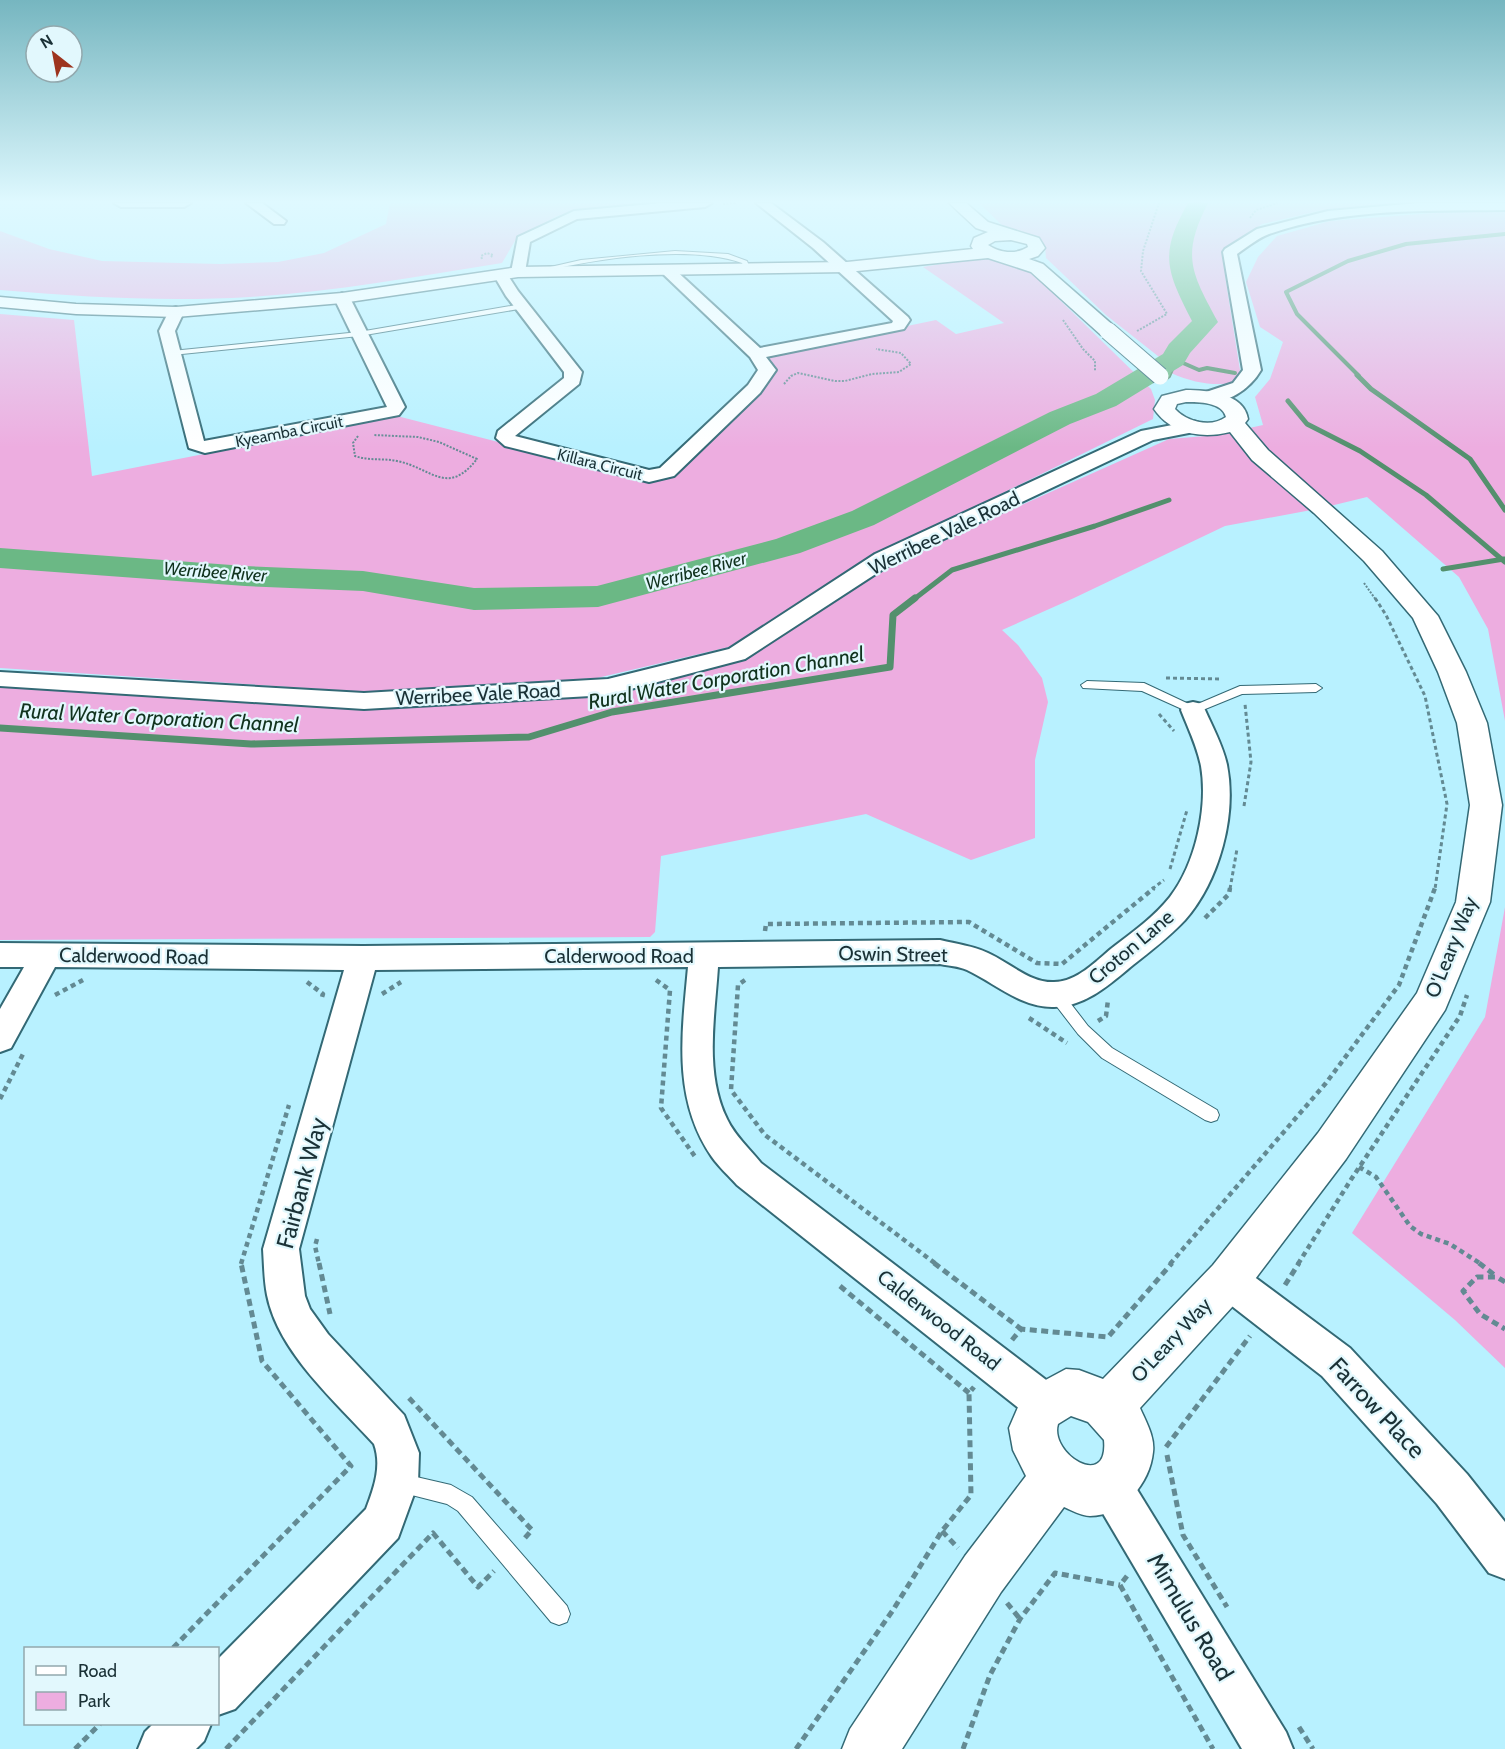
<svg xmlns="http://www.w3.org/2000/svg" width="1505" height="1749" viewBox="0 0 1505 1749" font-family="Cabin,sans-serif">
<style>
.green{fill:#edade0}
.water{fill:#6bb885;stroke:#53906d;stroke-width:1.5}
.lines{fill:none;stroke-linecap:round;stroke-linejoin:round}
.stream-far2{stroke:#53906d;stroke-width:4}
.stream-far1{stroke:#53906d;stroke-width:5}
.stream{stroke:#53906d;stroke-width:7}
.river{fill:#6bb885;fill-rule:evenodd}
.lane-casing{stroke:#336975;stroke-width:2}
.street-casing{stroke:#336975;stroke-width:4}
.secondary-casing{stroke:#336975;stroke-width:3}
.path-far3{stroke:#638a93;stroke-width:2;stroke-dasharray:2 1.5;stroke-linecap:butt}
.path-far2{stroke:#638a93;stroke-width:3;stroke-dasharray:4 3;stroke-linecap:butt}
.path-far1{stroke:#638a93;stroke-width:4.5;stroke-dasharray:5 4;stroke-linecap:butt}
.path{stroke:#638a93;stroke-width:5;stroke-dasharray:7 4.5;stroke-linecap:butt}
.lane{fill:#fff;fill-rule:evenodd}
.street{fill:#fff;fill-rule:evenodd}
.secondary{fill:#fff;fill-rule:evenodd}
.secondary-bridge-casing{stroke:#336975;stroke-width:19;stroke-linecap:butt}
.secondary-bridge{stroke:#fff;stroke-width:17}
.labels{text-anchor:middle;stroke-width:4.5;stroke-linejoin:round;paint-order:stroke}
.far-street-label{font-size:16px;fill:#1a3136;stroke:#e2f8fd}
.far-water-label{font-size:18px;font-style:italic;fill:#11331e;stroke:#e2f8fd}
.street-label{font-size:20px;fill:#1a3136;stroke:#e2f8fd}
.water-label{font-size:21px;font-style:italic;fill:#11331e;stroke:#e2f8fd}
.near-street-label{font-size:24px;fill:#1a3136;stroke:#e2f8fd}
</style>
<rect width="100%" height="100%" fill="#b8f1ff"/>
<g class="green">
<path d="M390,203H666L573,212L557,216L516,239L502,263C418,276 334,292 250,297C166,302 83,297 0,290V231L49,249L102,261L220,264L278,262L324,253L386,224Z"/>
<polygon points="979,203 1194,203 1181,230 1180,281 1201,322 1175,350 1168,364 1106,315 1046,258 1045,246 1031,236 1004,227"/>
<path d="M1200,203H1505H1419L1318,211L1262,224L1224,250L1225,276L1240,370L1236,383C1212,386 1194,383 1171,373L1181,352L1209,323C1201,309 1191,295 1186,281C1176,254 1189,226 1200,203Z"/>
<polygon points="1505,210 1505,721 1488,629 1459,577 1367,497 1322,508 1225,526 1074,598 1002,630 1018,645 1042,678 1048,702 1035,760 1035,838 971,860 866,814 661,856 655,932 650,937 0,940 0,686 366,709 601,696 740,661 892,563 1169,439 1218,435 1263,425 1255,397 1270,379 1283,342 1260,327 1246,282 1258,257 1277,236 1330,221 1434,213"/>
<polygon points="981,257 991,257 1024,265 1151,389 1155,400 1153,419 877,555 729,647 597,678 366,692 0,668 0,314 74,320 92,476 397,416 646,480 669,476 762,390 776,370 763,356 936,320 956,334 1004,323 923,267"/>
<polygon points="1505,907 1505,1368 1455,1320 1352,1233 1485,1017"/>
</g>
<path class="water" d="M1194,203H1200C1189,226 1176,254 1186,281C1191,295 1201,309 1209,323L1181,352L1170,377L1165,381L1163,375L1175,350L1201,322C1175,270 1167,257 1194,203Z"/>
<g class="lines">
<g class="stream-far2">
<polyline points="1174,359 1199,370 1207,368 1235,373"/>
<polyline points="1359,376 1297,314 1286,292 1348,261 1406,244 1505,234"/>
</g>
<g class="stream-far1">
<polyline points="1357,375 1371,389 1470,459 1505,510"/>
<polyline points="1288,401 1307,424 1360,451 1426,495 1505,562"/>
<polyline points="1443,569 1504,559"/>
<polyline points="913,600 952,570 1095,526 1169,500"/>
</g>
<polyline class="stream" points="0,728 251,744 529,737 612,712 890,667 893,615 915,598"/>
<path class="river" d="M1188,203H1208C1181,256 1191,272 1218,322L1190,353L1183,365L1116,406L1070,424L874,525L800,553L598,607L474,610L363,591L245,586L0,568V548L245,566L363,571L474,588L597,586L776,539L852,511L1050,412L1096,394L1163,354L1169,344L1192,321C1166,270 1159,254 1188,203Z"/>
<defs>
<g id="lane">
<path d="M675,251L728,254L747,261L750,268L745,269L742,263C687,244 593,259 537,273L533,271L581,260Z"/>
<polygon points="522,304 526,306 525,308 359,336 172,355 168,353 172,351 359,332"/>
<polygon points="1087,681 1144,683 1193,706 1240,686 1316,684 1322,688 1316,692 1242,694 1193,714 1142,691 1083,688 1081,685"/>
<polygon points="1056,989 1061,991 1088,1026 1112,1048 1217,1110 1219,1115 1217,1120 1211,1122 1205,1120 1102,1058 1078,1034 1051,999 1049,995 1051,991"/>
<polygon points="399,1473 451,1485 472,1497 567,1606 570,1614 567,1622 559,1625 551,1622 458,1511 447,1504 392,1490 389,1483 392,1476"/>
</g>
<g id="street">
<polygon points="114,203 191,203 184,207 121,207"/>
<polygon points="246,203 262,203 286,221 284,224 274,224"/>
<polygon points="662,203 712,203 705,207 577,219 530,242 525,272 518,276 511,272 518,237 574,211"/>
<polygon points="756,203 771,203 823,242 908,317 910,320 904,329 766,357 776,370 760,393 674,476 649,482 505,446 496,438 498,431 564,378 564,372 506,296 493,274 495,271 505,271 518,291 582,372 579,384 515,436 649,470 660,468 748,385 758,370 750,357 661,272 659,269 661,266 671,266 760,348 892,323 893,321 813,248"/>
<path d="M1418,203H1505V210C1427,211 1343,208 1269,234C1258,238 1247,247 1237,254L1261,370C1250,389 1226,406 1203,401L1200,397L1203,393L1233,383L1243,370L1223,252L1225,249L1257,229L1328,211Z"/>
<polygon points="342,293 350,298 405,407 399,415 205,453 189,448 159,331 170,309 176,307 184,312 175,331 204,441 387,407 334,298"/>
<polygon points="1193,421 1199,423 1202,427 1199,431 1153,440 891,564 745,659 608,695 364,709 0,686 0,672 364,693 608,679 729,649 875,554 1141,431"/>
<path d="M1193,702L1202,704L1205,710C1213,728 1223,746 1227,765C1237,816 1219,881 1185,920C1169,937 1151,951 1133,965C1110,984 1085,1007 1054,1007C1021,1008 995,983 967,970C958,966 949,966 940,964L718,967C715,1015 704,1073 727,1119C735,1136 749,1148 761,1163L1058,1389L1064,1403L1058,1417L1044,1423L1030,1417L737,1185C729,1176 719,1167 712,1157C672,1099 682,1033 688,967L375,970L299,1249L305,1296L310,1309L328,1334L404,1415L419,1453L418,1483L398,1538L235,1709L218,1715V1659L366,1509C374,1488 382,1466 374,1444C336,1402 278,1352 267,1295C264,1280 264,1264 263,1249L344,970L55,967L11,1048L0,1052V1009L24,967H0V943L363,946L940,940C957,944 973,946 988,953C1010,963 1030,983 1054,982C1077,982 1096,961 1112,948C1133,932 1154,917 1170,897C1196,863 1208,807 1201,766C1197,746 1188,728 1181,710L1184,704Z"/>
<polygon points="1228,1262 1241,1267 1350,1348 1467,1474 1505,1522 1505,1579 1489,1573 1437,1504 1322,1376 1215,1293 1209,1280 1215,1267"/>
<polygon points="1110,1464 1125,1470 1286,1732 1293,1749 1242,1749 1095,1500 1089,1485 1095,1470"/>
<polygon points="153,1724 211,1724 204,1741 196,1749 138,1749 145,1732"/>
</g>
<g id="secondary">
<path d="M949,203H966L988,222L1039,238L1045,248L1038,256L1029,259L1043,264L1115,327L1117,331L1115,335H1101L1031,272L988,258L847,272L518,277L342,303L176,317L76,314L0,307V297L76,304L176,307L342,293L518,267L847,262L973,249L971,246L974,238L988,232L976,228ZM1011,240L1027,244L1028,247C1015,255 1000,253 988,245L995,241Z"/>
<path d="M1186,390C1207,390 1244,393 1248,419L1245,423L1268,450L1382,551L1438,616L1466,672L1487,723L1502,805L1490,902L1445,1010L1346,1159L1243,1295L1140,1408C1146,1422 1155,1437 1153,1452C1150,1483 1123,1516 1090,1516C1082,1516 1071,1510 1064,1507L1001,1592L902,1749H842L850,1729L965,1556L1026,1476L1013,1450L1009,1428L1025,1391L1066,1369L1079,1370L1103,1379L1213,1265L1318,1133L1417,993L1456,902L1470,805L1457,723L1438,672L1413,618L1364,561L1314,513L1252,460L1230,432C1202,439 1171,434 1154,409L1162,396ZM1186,402C1199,402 1222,402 1226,417C1211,428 1187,422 1175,409L1177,404ZM1071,1416L1088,1422L1104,1440C1109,1491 1049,1454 1058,1424Z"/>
</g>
</defs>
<use href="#lane" class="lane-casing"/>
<use href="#street" class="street-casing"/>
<use href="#secondary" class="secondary-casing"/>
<g class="path-far3">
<polyline points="723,204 737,203"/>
<polyline points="1250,218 1256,210 1278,203"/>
<polyline points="482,259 481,256 487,253 493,255 491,257"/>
<polyline points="1063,320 1083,349 1095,361 1095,371"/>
<polyline points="1137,331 1167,314 1141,271 1143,251 1159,203"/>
<polyline points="784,384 791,376 798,373 835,381 845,381 872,374 899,372 911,364 901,353 876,349"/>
<path d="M358,436L353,443L355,456C369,461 383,458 397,461C432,468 447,497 477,459L439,442L418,437L373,435"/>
<polyline points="1364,583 1376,600"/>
</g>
<g class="path-far2">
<polyline points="1375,598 1386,615 1425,696 1447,804 1435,889"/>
<polyline points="1166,678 1222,679"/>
<polyline points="1159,714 1174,731"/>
<polyline points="1244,806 1251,762 1245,704"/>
<polyline points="1170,869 1187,810"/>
<polyline points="1152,889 1164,880"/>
<polyline points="1230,889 1237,849"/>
</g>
<g class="path-far1">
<polyline points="1205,918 1229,894 1230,888"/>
<polyline points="765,931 766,924 969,922 1037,963 1062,964 1154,888"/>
<polyline points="656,980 670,990 661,1108 696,1158"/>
<polyline points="745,980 738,985 731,1090 765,1135 936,1264"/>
<polyline points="307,982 323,994 322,997"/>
<polyline points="382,994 401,982"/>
<polyline points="55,995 83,980"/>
<polyline points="1029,1018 1067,1043"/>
<polyline points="1098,1021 1106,1016 1108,1000"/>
<polyline points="0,1099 23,1054"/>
<polyline points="1359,1167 1376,1177 1410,1226 1421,1234 1450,1244 1481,1264"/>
<polyline points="317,1239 315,1246 319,1264"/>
<polyline points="241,1264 289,1105"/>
<polyline points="1170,1264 1326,1083 1399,985 1435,888"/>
<polyline points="1298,1264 1352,1178 1460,1016 1467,995"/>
</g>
<g class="path">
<polyline points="319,1263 330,1314"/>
<polyline points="934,1263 1021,1329"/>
<polyline points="1479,1263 1497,1277"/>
<polyline points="1505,1282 1497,1277 1477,1277 1463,1291 1480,1314 1505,1329"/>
<polyline points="1285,1285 1299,1263"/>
<polyline points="840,1286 969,1393"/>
<polyline points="1012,1340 1021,1329 1108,1337 1172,1263"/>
<polyline points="409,1398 532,1530 524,1539"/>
<polyline points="1166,1447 1250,1336"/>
<polyline points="1167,1455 1183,1535 1227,1607"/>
<polyline points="942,1531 958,1548"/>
<polyline points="1127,1576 1120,1585 1213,1749"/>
<polyline points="1007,1603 1020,1619"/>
<polyline points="173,1648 351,1466 262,1361 241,1263"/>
<polyline points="1299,1727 1313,1749"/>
<polyline points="75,1749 100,1724"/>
<polyline points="226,1749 433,1533 478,1587 494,1571"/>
<polyline points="796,1749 893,1610 942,1531 971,1495 969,1393 974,1387"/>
<polyline points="963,1749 990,1675 1020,1619 1055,1573 1120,1585"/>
</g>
<use href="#lane" class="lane"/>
<use href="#street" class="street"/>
<use href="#secondary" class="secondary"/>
<defs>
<polyline id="secondary-bridge" points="1108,331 1160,376"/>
</defs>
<use href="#secondary-bridge" class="secondary-bridge-casing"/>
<use href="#secondary-bridge" class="secondary-bridge"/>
</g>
<linearGradient id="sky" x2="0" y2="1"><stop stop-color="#76b6c0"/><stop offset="0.45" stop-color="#dff9ff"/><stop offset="1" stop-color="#dff9ff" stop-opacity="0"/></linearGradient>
<rect width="1505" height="448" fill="url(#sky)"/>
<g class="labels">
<g class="far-street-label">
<text transform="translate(289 431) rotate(-11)" y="6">Kyeamba Circuit</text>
<text transform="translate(600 464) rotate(14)" y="6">Killara Circuit</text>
</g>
<g class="far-water-label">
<text transform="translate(696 571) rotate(-15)" y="6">Werribee River</text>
<text transform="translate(215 572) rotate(4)" y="6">Werribee River</text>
</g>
<g class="street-label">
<text transform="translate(944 533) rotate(-26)" y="7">Werribee Vale Road</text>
<text transform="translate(478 694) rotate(-3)" y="7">Werribee Vale Road</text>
<text transform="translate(1131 947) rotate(-40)" y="7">Croton Lane</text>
<text transform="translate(1451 947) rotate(-68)" y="7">O'Leary Way</text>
<text transform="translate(893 954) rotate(1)" y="7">Oswin Street</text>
<text transform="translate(134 956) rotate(1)" y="7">Calderwood Road</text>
<text x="619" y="963">Calderwood Road</text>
<text transform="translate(939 1320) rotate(38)" y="7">Calderwood Road</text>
<text transform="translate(1171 1340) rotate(-47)" y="7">O'Leary Way</text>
</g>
<g class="water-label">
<text transform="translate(726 678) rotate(-10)" y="7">Rural Water Corporation Channel</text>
<text transform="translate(159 718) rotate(3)" y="7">Rural Water Corporation Channel</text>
</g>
<g class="near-street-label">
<text transform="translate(302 1183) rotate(-75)" y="8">Fairbank Way</text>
<text transform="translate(1377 1408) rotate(47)" y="8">Farrow Place</text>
<text transform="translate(1190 1617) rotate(59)" y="8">Mimulus Road</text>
</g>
</g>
<rect x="24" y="1647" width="195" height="78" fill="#e2f8fd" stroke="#92a8ad" stroke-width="1.5"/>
<rect x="36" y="1666" width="30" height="9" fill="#ffffff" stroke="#92a8ad" stroke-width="1.5"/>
<text x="78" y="1677" font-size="18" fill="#1a3136">Road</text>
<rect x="36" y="1692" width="30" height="18" fill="#edade0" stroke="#92a8ad" stroke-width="1.5"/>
<text x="78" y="1707" font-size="18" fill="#1a3136">Park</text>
<g transform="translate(54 54) rotate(329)"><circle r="28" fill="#e2f8fd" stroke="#92a8ad" stroke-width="1.5"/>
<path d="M0-4.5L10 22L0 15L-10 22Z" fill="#9d341e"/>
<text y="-9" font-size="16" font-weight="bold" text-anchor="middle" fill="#1a3136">N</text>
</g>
</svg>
